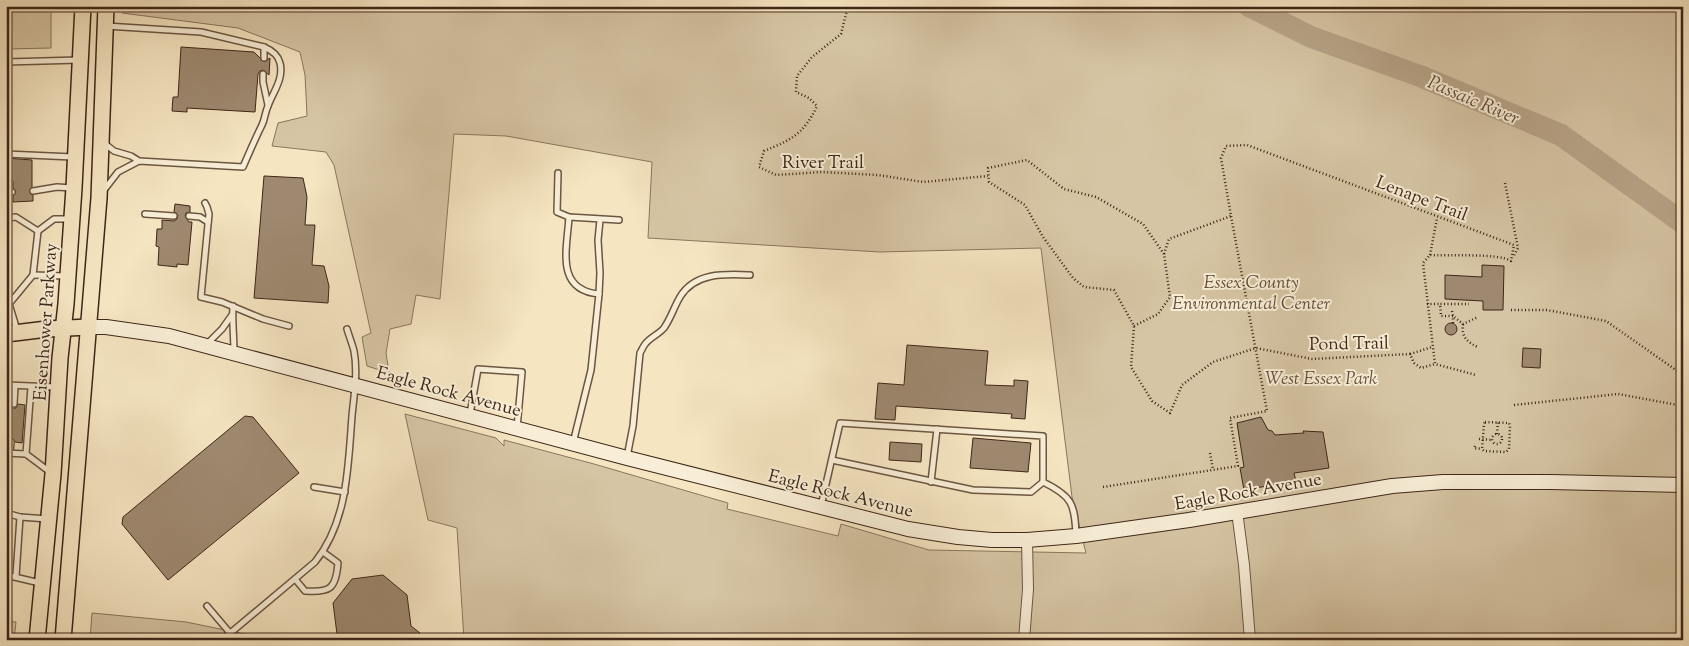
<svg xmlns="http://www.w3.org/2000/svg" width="1689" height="646" viewBox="0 0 1689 646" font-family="'Sorts Mill Goudy',serif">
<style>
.green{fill:#d6c5a4;stroke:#8a765e}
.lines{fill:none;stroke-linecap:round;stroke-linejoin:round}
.stream{stroke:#87725b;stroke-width:4}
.river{stroke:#b7a488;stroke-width:22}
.building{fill:#9e8970;stroke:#3f2618}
.service-casing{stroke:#6c5642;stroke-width:8}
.minor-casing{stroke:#6c5642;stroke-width:12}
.secondary-casing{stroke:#3f2618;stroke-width:16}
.primary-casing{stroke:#3f2618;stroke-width:18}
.path{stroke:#3f2618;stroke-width:2.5;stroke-dasharray:1 2.5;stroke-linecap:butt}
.service{stroke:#f8eed7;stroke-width:5}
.minor{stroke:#f8eed7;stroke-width:10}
.secondary{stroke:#f8eed7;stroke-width:14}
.primary{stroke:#f5e5c1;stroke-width:15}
.labels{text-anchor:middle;stroke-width:4;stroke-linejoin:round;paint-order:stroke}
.street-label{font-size:18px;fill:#3f2618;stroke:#f8eed7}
.park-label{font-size:18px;font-style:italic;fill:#654e3b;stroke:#f8eed7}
.water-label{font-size:19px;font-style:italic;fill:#634c3a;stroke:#f8eed7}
</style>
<rect width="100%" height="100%" fill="#f5e5c1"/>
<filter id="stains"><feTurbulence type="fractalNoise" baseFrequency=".004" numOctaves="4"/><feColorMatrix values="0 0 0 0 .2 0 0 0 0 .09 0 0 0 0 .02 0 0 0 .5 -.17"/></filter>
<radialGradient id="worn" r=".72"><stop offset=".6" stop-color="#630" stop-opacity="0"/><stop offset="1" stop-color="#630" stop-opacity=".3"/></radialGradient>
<g class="green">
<polygon points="6,6 51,6 51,48 6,49"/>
<polygon points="122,6 1683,6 1683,640 464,640 457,528 428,520 405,414 496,438 504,446 504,440 594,464 728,503 727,509 838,536 841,524 929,550 1086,553 1072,497 1041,248 880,252 648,238 652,162 506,136 454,134 440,299 416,295 411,324 390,329 386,353 389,373 367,366 362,337 371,333 334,165 326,152 272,146 278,123 307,116 305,75 300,52 238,28 122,13"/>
<polygon points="92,613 186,622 274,640 90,640"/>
<polygon points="6,621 16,622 14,640 6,640"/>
</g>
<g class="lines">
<polyline class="stream" points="183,640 198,638"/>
<polyline class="river" points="1249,6 1311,37 1420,76 1561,135 1683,223"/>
</g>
<g class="building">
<polygon points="181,47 254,52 264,62 270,58 269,75 263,70 260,71 258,74 255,112 187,108 187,112 172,111 173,97 178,97"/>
<polygon points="6,158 32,160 32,187 29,191 33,195 33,201 13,202 13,196 16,192 13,188 13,181 6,181"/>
<polygon points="264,176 303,178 307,197 305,225 315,225 312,265 324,266 329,286 328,303 254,298"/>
<polygon points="175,204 190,206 190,212 186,213 185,216 189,222 192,222 188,265 177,264 177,267 158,265 159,247 156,246 157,229 162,229 162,220 174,221 177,219 178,215 174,212"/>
<polygon points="1482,265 1504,266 1503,310 1483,310 1483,301 1445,299 1445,275 1482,277"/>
<circle cx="1451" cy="329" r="6"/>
<polygon points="907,345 988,351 985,385 1014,386 1014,380 1028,381 1025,419 1011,418 1012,414 896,406 895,420 875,419 878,383 904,385"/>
<polygon points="1523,348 1541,349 1540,368 1522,367"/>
<polygon points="6,403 10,403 13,408 16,408 18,404 25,405 22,443 15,442 12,438 6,441"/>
<polygon points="245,416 253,417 299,473 168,580 122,524 123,517"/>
<polygon points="1261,417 1268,430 1272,431 1275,435 1304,433 1303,431 1323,432 1329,468 1294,473 1296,481 1244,490 1240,468 1244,467 1237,423"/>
<polygon points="973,438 1031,443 1028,472 970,468"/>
<polygon points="890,442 922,444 921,462 889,460"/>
<polygon points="383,575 407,595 411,626 420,633 415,640 343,640 337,634 333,603 352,579"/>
</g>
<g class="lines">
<defs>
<g id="service">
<polyline points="264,47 264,58"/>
<polyline points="6,62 79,60"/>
<polyline points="263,74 263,82 268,105"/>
<polyline points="104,143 114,151 131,156 139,161"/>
<polyline points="6,154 73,157"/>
<polyline points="558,173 557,212 569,217 619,220"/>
<path d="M104,190L118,172L139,161L243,167C249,153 255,139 262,125C265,119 265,112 268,106C273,92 284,79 280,63C278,54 271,50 264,47L201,32L106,26"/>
<polyline points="33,191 57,187 72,188"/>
<polyline points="6,192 12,192"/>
<polyline points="205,203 207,207 209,214 201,297 222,302 263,319 289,326"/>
<polyline points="145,214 174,216"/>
<polyline points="189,216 200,217 208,222"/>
<path d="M569,217C567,249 555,290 599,294"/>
<polyline points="6,218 16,217 38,231"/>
<polyline points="33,275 65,276"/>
<polyline points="9,304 17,330"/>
<polyline points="6,305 9,304 33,275 38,231 54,219 71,219"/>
<path d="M233,306C232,321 234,337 234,352"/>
<polyline points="206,345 222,329 232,315"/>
<polyline points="6,385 56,387"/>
<polyline points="14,404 15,386"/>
<polyline points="470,414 478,369 522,372 517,428"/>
<polyline points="573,443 591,370 599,294 600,273 598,240 600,220"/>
<polyline points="6,453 26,454 50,472"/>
<polyline points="10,453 11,442"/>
<polyline points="26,454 31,387"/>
<path d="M627,457L633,426L640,353C642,350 643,346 646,343C651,337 659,334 664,328C671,318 674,307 680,297C695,272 725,274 750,275"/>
<polyline points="832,460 973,490 1031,492 1043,482"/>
<polyline points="931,482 937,429"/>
<polyline points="314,487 345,492"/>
<path d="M821,506L840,423L1043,436V482C1072,496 1075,504 1076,536"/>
<polyline points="6,513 20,517 48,519"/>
<polyline points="6,575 40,583"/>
<polyline points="16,576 20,517"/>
<path d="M295,579L305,591C331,593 336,588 338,563L323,552"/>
<polyline points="207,606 230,633"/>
<path d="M222,640L315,562C348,521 348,466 352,416C354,395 358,372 354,351C352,343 349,336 347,329"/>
</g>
<g id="minor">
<polyline points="1237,511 1244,565 1250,640"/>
<polyline points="1024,640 1028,589 1027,540"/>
</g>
<polyline id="secondary" points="89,327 106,327 169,336 627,458 821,507 908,529 958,537 992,540 1027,540 1076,536 1189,520 1392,486 1443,482 1551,482 1683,485"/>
<g id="primary">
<polyline points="6,334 47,329 89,327"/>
<polyline points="37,640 53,474 60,358 66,304 74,188 83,6"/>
<polyline points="63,640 99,198 106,6"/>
</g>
</defs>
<use href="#service" class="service-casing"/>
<use href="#minor" class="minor-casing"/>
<use href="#secondary" class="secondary-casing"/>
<use href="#primary" class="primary-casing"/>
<g class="path">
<path d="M848,6L841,34L812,57L797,76L796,92L809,98L817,106C804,134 791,140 764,151L759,167L776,175L822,172L878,175L923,182L988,176"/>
<polyline points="1505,183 1518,248 1513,257"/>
<path d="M1164,254L1169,239L1231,216L1221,158L1226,146L1247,145L1514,245L1511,261C1500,253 1445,256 1430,255L1423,263L1435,364L1476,375"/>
<polyline points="1430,255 1437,218"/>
<polyline points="1427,304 1440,304"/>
<polyline points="1511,310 1547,310 1606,321 1683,375"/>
<polyline points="1452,311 1453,316 1463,324 1478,317"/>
<polyline points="1453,323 1453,316 1441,316 1440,304 1469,304"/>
<path d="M1463,324C1461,338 1468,342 1479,348"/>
<polyline points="1134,326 1158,314 1170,297 1164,254 1143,224 1096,197 1064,189 1027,160 988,168 989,182 1025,205 1043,237 1073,278 1084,287 1114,290 1134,326 1131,367 1152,401 1170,413 1182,385 1213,362 1256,348 1312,359 1410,354 1414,363 1421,368 1435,364"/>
<polyline points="1410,354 1432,347"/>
<polyline points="1514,405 1618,394 1683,406"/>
<polygon points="1485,422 1509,423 1510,426 1509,449 1506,452 1484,451 1482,449 1484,424"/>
<polyline points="1497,434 1498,421"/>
<circle cx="1497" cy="439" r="5"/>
<polyline points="1479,439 1492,440"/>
<polyline points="1475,446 1474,448 1482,449"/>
<polyline points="1210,453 1213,470"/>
<polyline points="1103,487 1238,466 1230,418 1267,411 1231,216"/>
</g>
<use href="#service" class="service"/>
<use href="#minor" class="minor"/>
<use href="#secondary" class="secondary"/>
<use href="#primary" class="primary"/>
</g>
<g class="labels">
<g class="street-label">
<text x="823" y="168">River Trail</text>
<text transform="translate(1422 198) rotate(21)" y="6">Lenape Trail</text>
<text transform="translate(45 322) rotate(-86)" y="6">Eisenhower Parkway</text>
<text transform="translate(1349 343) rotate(-1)" y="6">Pond Trail</text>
<text transform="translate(449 391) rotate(15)" y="6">Eagle Rock Avenue</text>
<text transform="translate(1248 491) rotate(-10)" y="6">Eagle Rock Avenue</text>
<text transform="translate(841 493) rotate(14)" y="6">Eagle Rock Avenue</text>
</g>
<g class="park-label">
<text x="1251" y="288">Essex County<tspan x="1251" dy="21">Environmental Center</tspan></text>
<text x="1321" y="384">West Essex Park</text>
</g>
<g class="water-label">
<text transform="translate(1474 99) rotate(23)" y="7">Passaic River</text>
</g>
</g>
<rect width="1689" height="646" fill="none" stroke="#f5e5c1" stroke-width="25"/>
<rect x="8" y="8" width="1674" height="631" fill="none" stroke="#3f2618" stroke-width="2.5"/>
<rect x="12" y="12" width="1664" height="621" fill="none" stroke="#3f2618"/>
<rect width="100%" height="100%" filter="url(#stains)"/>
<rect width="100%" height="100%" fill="url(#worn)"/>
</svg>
